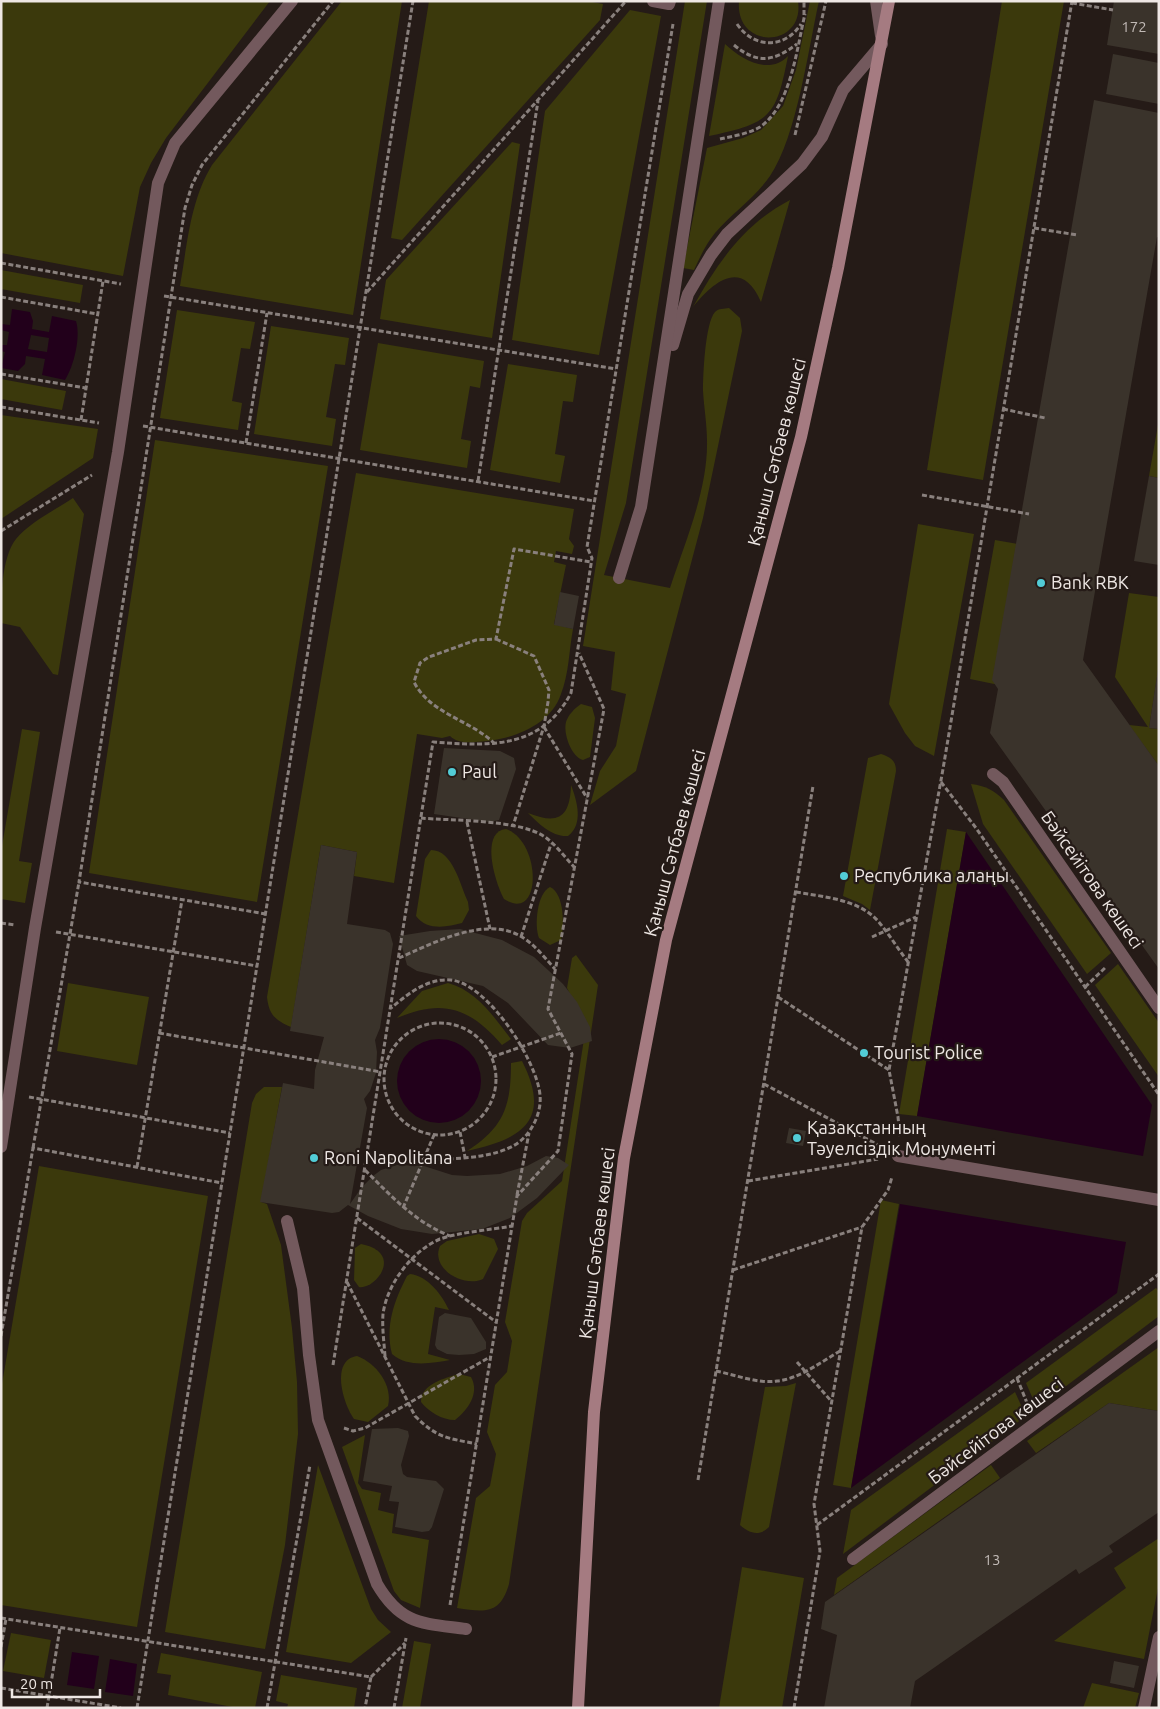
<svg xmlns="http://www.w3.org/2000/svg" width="1160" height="1709" viewBox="0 0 1160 1709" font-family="Ubuntu,sans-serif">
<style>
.green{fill:#3b390c}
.water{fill:#22001b;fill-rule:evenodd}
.building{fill:#3a332b}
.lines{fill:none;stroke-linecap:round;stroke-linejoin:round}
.path{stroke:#89807d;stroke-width:3;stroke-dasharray:5 2.5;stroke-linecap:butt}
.service{stroke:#73595d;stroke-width:12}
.pedestrian{stroke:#73595d;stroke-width:12}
.minor{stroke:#73595d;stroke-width:12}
.tertiary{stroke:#73595d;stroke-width:12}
.secondary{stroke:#a57b81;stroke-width:12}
.poi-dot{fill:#52ccd6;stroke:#251b17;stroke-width:2}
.labels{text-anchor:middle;stroke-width:4.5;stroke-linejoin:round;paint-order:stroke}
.number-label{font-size:15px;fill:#c1bab6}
.street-label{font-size:18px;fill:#eee7e4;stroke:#251b17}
.poi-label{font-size:18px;fill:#eee7e4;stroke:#251b17;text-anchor:start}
</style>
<rect width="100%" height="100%" fill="#251b17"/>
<g class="green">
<polygon points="1,1 270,1 166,138 151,163 140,187 123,276 1,253"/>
<path d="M342,1H402L353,315L180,286C187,246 190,201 212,165Z"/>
<polygon points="429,1 587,1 603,4 600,20 402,240 391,238"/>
<path d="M685,1H707L626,503L604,575L670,588C685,542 708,490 707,441C707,424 704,408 703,391C703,376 705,323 715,312C719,308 724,309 729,308L740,318L742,331L703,518L636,771L590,805L600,771L616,746L626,694L611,690L615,652L583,646Z"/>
<path d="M739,1H798C805,48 735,51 739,1Z"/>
<path d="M810,1H819C808,50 797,136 770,176C755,198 732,213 715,233C706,244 700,257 694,270L683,268L707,148L743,138L761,130L783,106L796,70Z"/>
<polygon points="1002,1 1064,1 983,480 927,470"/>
<polygon points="630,10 661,16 599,355 512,340 545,111"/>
<path d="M725,44C741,59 769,76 788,56C776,117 771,123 709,136Z"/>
<polygon points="512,142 520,144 492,338 380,319 386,280"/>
<path d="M790,200L761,302C742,258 714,281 693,307C718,262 744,224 790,200Z"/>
<polygon points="1,270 83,285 80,303 1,289"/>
<polygon points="177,310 255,322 250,349 241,348 232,401 242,403 238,430 160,418"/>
<polygon points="271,326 349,338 345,365 335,364 326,417 336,419 332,446 254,434"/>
<polygon points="378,343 484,361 480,388 470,386 461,439 471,441 467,468 360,450"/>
<polygon points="508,364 577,375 573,402 563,401 555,454 565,456 560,483 490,470"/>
<polygon points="1,379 66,391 62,410 1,399"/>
<polygon points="1,415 98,429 93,458 1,519"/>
<polygon points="1159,419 1159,478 1149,476"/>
<polygon points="155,440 328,466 257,902 89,873"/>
<path d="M356,473L574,509L569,539L574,546L572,554L556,551L554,562L566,565L554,624L573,629C569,650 569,674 561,694C551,724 516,738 487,741C474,742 459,745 450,736L442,738L417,734L394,883L354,876L357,852L321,845L291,1027C275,1020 269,1015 267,997Z"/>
<path d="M73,498L84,514L58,675L53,674L20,627L1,623C1,600 1,558 16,539C30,522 55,510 73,498Z"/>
<polygon points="918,524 974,534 934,756 915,746 905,733 889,704"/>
<polygon points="995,540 1023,545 999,685 970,679"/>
<polygon points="1129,593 1159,597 1159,664 1149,728 1159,729 1159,766 1129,725 1148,727 1115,677"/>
<path d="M581,704L592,707L595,718L590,757L583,760C571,757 563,733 566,722C568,715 575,708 581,704Z"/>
<polygon points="22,729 40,732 19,861 32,863 25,903 1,899 1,852"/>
<path d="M881,754C890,757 896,760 896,771L870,910L862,904L843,896L868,758Z"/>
<path d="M971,784C986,786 993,790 1004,800L1111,953L1087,974L983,824Z"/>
<path d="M571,785C577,801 584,824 568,836C552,837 539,824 528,813C558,825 570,818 571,785Z"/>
<path d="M506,829C542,842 542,924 504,899C496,885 479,832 506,829Z"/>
<polygon points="947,829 966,832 917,1116 899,1114"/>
<path d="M431,850C453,850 460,885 468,902L469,910L462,923C447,927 427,931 416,916L425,859Z"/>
<path d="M550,887C565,894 564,927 561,940L550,945L539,938C534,926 537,893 550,887Z"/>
<path d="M576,955L598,985L509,1584C500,1615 485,1612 457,1608L476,1498L490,1486L496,1454L487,1432L495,1385L507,1372L512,1341L505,1322L522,1221L527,1213L562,1181L586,1026L567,988L572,958Z"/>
<polygon points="1118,964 1159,1023 1159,1077 1095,985"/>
<polygon points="68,983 149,997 137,1065 57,1051"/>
<path d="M448,983C477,991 493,1016 511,1039L502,1045C470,1008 443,998 397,1018L422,991Z"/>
<path d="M522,1061C552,1120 523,1139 467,1151C504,1127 511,1106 511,1063Z"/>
<polygon points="264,1087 282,1087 261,1202 267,1204 281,1245 292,1328 297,1382 298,1434 285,1545 265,1649 165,1632 252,1103 256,1094"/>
<polygon points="39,1166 208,1196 137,1627 1,1605 1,1390"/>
<polygon points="881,1200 899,1204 851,1488 833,1485"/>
<path d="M479,1234L494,1239L498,1249L483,1279C464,1288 430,1269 440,1246L447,1241Z"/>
<path d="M361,1244C405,1253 375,1290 359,1287L354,1280L355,1248Z"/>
<path d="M410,1274C428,1276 442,1295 449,1310L435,1307L428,1354L450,1360C432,1363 408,1368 392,1354C385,1326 394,1301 407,1276Z"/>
<polygon points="1156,1288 1159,1291 1159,1316 1037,1408 1026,1383"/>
<polygon points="1159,1347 1159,1411 1109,1403 1036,1453 1027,1441"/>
<path d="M357,1356C376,1363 393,1385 388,1406L368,1422L354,1419C343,1404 330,1360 357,1356Z"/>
<path d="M459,1374L471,1377C480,1393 468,1410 455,1420C442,1420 429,1412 421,1402C421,1384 445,1378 459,1374Z"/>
<path d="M796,1383L769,1527C759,1537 749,1533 740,1525L765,1387L786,1386Z"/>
<polygon points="1015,1392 1026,1416 843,1554 851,1510"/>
<polygon points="365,1435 358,1483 362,1489 381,1493 378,1510 394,1514 392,1533 429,1540 420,1608 401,1600 394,1591 342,1447"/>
<polygon points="318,1465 371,1609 378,1620 391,1632 351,1663 286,1652"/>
<polygon points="991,1465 1000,1478 834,1595 837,1578"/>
<polygon points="1159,1538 1159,1583 1144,1659 1054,1641 1126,1588 1114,1568"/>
<polygon points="742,1567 804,1578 782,1708 719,1708"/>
<polygon points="11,1633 51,1640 44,1678 3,1671"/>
<polygon points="414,1641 431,1644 420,1708 402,1708"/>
<polygon points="161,1653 262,1672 255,1708 238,1708 168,1695 171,1675 157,1673"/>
<polygon points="281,1675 357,1688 354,1708 287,1708 288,1704 276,1701"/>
<polygon points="1092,1683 1139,1693 1135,1708 1083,1708"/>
</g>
<g class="water">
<path d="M12,309L30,312L33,321L32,329L49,332L52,316L76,321C81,337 74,366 65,380L42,375L45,359L26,356L25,364L18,371L1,368L5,352L1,351V345H7L9,332L1,330V324L10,325ZM31,335L49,338L47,352L28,349Z"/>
<polygon points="966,832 1152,1105 1143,1156 917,1116"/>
<circle cx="439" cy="1081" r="42"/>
<polygon points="900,1204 1126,1242 1117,1293 851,1488"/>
<polygon points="72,1652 99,1656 94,1689 67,1685"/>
<polygon points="110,1659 137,1664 133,1696 105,1692"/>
</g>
<g class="building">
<polygon points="1114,1 1159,1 1159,54 1107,45"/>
<polygon points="1113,54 1159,63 1159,104 1106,94"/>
<polygon points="1094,100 1159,113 1159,238 1157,237 1083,660 1159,766 1159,969 990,733 998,689 992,680"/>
<polygon points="1149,476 1159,478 1159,565 1134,561"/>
<polygon points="560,592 579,596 573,629 554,625"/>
<polygon points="1158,669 1159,669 1159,729 1149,728"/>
<polygon points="444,748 500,751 514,758 516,769 499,820 489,822 434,814"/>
<polygon points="321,845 357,852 347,924 385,930 390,933 393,944 380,1028 375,1040 377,1052 376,1073 370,1091 364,1099 367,1108 350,1204 362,1187 373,1176 381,1170 397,1165 424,1166 452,1175 467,1176 500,1174 527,1166 546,1156 558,1158 569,1165 537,1198 510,1218 482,1229 432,1234 401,1229 368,1216 348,1205 339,1212 332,1213 260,1202 283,1083 314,1089 315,1070 324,1037 290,1031"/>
<polygon points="460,929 502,940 534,957 563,984 577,1002 590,1027 592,1041 570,1048 548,1045 508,1003 483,986 417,971 407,965 399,936 430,931"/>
<polygon points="789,1128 806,1131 803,1146 786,1143"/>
<polygon points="445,1313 471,1318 486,1342 486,1349 474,1354 459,1355 447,1354 437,1349 435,1345 439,1317"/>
<polygon points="1109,1403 1159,1411 1159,1512 1109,1546 1113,1552 1079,1574 1076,1569 915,1681 910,1708 824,1708 837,1635 821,1629 825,1602"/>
<polygon points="398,1428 408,1431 409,1436 401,1465 403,1474 407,1477 436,1481 444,1489 432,1527 429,1531 422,1532 395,1527 399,1502 389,1501 392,1486 363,1481 372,1429"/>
<polygon points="1114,1661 1139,1666 1134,1688 1110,1683"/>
</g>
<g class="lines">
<g class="path">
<polyline points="1072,3 1113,10"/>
<polyline points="804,15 804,1"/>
<path d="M737,24C754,49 785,49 801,24"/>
<path d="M734,45C758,65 774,61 797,44"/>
<polyline points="795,135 826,1"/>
<path d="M720,139C733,136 748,134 760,127C791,106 797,47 805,14"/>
<polyline points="1034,228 1077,235"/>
<polyline points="1,263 121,284"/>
<polyline points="367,292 626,1"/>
<polyline points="164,296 616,369"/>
<polyline points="1,297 97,314"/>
<polyline points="1,374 86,388"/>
<polyline points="1,407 99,423"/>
<polyline points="1003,409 1045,418"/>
<polyline points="81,420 103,281"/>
<polyline points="143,426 594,501"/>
<polyline points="246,443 267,313"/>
<polyline points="478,481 538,101"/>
<polyline points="922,495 1029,514"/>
<polyline points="1,531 92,475"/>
<polyline points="496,639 534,656 549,690 548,702 544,726 513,826"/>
<polyline points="544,727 587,798"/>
<path d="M495,744C471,720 430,714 414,682L420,663L429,657L476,640L496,639L514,549L591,562"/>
<polyline points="941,782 976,828 1159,1095"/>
<path d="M421,818C453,821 519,819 545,837C556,845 565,857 574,867"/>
<polyline points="467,822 490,929"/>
<path d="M796,892C824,897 858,899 878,921C889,934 898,949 908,962"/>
<polyline points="266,914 79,882 185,208 192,185 202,165 333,1"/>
<polyline points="1,923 15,925"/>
<polyline points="56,932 257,966"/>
<polyline points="521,937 551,844"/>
<polyline points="872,937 916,917"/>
<path d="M399,958C433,943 486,915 522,937C535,945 545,958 555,969"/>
<polyline points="1085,987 1106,967"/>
<polyline points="778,997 889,1070"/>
<circle cx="440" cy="1079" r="56"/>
<polyline points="159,1033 381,1072"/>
<polyline points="492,1057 561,1033"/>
<polyline points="764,1084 880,1146"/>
<polyline points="29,1097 230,1133"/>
<polyline points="460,1132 465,1157"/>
<polyline points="900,1136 898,1117 889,1070 943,769 1072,1"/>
<polyline points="33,1148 79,882"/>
<path d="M366,1159C407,1158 478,1165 513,1146C530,1137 542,1114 540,1095C537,1061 488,984 451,980C427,978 408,994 391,1008"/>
<polyline points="137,1167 182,900"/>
<path d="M365,1170C391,1196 415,1222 450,1236"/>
<polyline points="748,1181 878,1159"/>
<polyline points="517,1195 529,1133"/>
<polyline points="403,1208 434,1135"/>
<polyline points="357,1218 496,1322"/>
<polyline points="733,1270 862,1227"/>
<path d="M347,1282L415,1416C437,1438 447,1438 477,1444"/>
<polyline points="1,1336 33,1148 222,1183"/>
<path d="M385,1356C384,1342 382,1328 383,1314C387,1284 412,1251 440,1239C460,1232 490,1230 512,1226"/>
<polyline points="797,1362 832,1402"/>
<path d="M333,1365L433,742C489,746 541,750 571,693L592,558L587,547L673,24"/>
<path d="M716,1371C736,1375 758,1384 777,1381C799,1379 821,1362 840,1351"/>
<polyline points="1017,1378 1027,1403"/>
<polyline points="344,1428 353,1431 365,1428 490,1357"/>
<polyline points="698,1480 813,786"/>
<polyline points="817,1525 1159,1274"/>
<polyline points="450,1605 517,1196 558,1151 572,1054 548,1009 604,709 579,653"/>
<polyline points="1,1618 371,1677 365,1708"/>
<polyline points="1,1647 6,1619"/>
<polyline points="371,1677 405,1643"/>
<polyline points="1,1688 121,1708"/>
<polyline points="47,1708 60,1628"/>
<polyline points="137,1708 413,1"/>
<polyline points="267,1708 310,1465"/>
<polyline points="394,1708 406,1638"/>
<polyline points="794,1708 820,1551 814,1504 862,1227 888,1190 892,1177"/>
</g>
<g class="service">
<polyline points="653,1 669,4 670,1"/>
<polyline points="673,345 688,294 711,255 727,234 802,164 822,137 843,90 882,44"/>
<polyline points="619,578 641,507 719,1"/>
<polyline points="1,1147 35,928 118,452 158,183 175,143 292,1"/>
<path d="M287,1221L303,1288L309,1355L318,1420L377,1584C401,1625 422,1623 466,1629"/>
<polyline points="1144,1708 1159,1637"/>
</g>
<polyline class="pedestrian" points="898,1156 1159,1200"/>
<g class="minor">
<polyline points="993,774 1003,782 1159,1008"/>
<polyline points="853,1559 1159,1331"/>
</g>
<polyline class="tertiary" points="876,1 881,36"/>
<polyline class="secondary" points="578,1708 594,1412 624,1158 666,940 801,437 838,268 889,1"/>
</g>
<g class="poi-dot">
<circle cx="1041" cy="583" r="5"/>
<circle cx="452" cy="772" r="5"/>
<circle cx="844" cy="876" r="5"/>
<circle cx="864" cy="1053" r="5"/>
<circle cx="797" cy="1138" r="5"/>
<circle cx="314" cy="1158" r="5"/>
</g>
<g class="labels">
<g class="number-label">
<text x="1134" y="32">172</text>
<text x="992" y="1565">13</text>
</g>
<g class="street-label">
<text transform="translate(777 452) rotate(-76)" y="6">Қаныш Сәтбаев көшесі</text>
<text transform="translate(675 843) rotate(-75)" y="6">Қаныш Сәтбаев көшесі</text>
<text transform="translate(1092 880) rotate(55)" y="6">Бәйсейітова көшесі</text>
<text transform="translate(597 1243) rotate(-83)" y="6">Қаныш Сәтбаев көшесі</text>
<text transform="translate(996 1431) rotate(-37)" y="6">Бәйсейітова көшесі</text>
</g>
<g class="poi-label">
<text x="1051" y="589">Bank RBK</text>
<text x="462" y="778">Paul</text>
<text x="854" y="882">Республика алаңы</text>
<text x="874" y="1059">Tourist Police</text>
<text x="807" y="1134">Қазақстанның<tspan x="807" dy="21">Тәуелсіздік Монументі</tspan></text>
<text x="324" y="1164">Roni Napolitana</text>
</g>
</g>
<rect width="1160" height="1709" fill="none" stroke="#eee7e4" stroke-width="5"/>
<path d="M12 1689v8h88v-8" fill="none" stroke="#eee7e4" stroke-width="2.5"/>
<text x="20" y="1689" font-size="15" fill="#eee7e4" stroke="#251b17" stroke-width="4" paint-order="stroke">20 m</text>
</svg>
